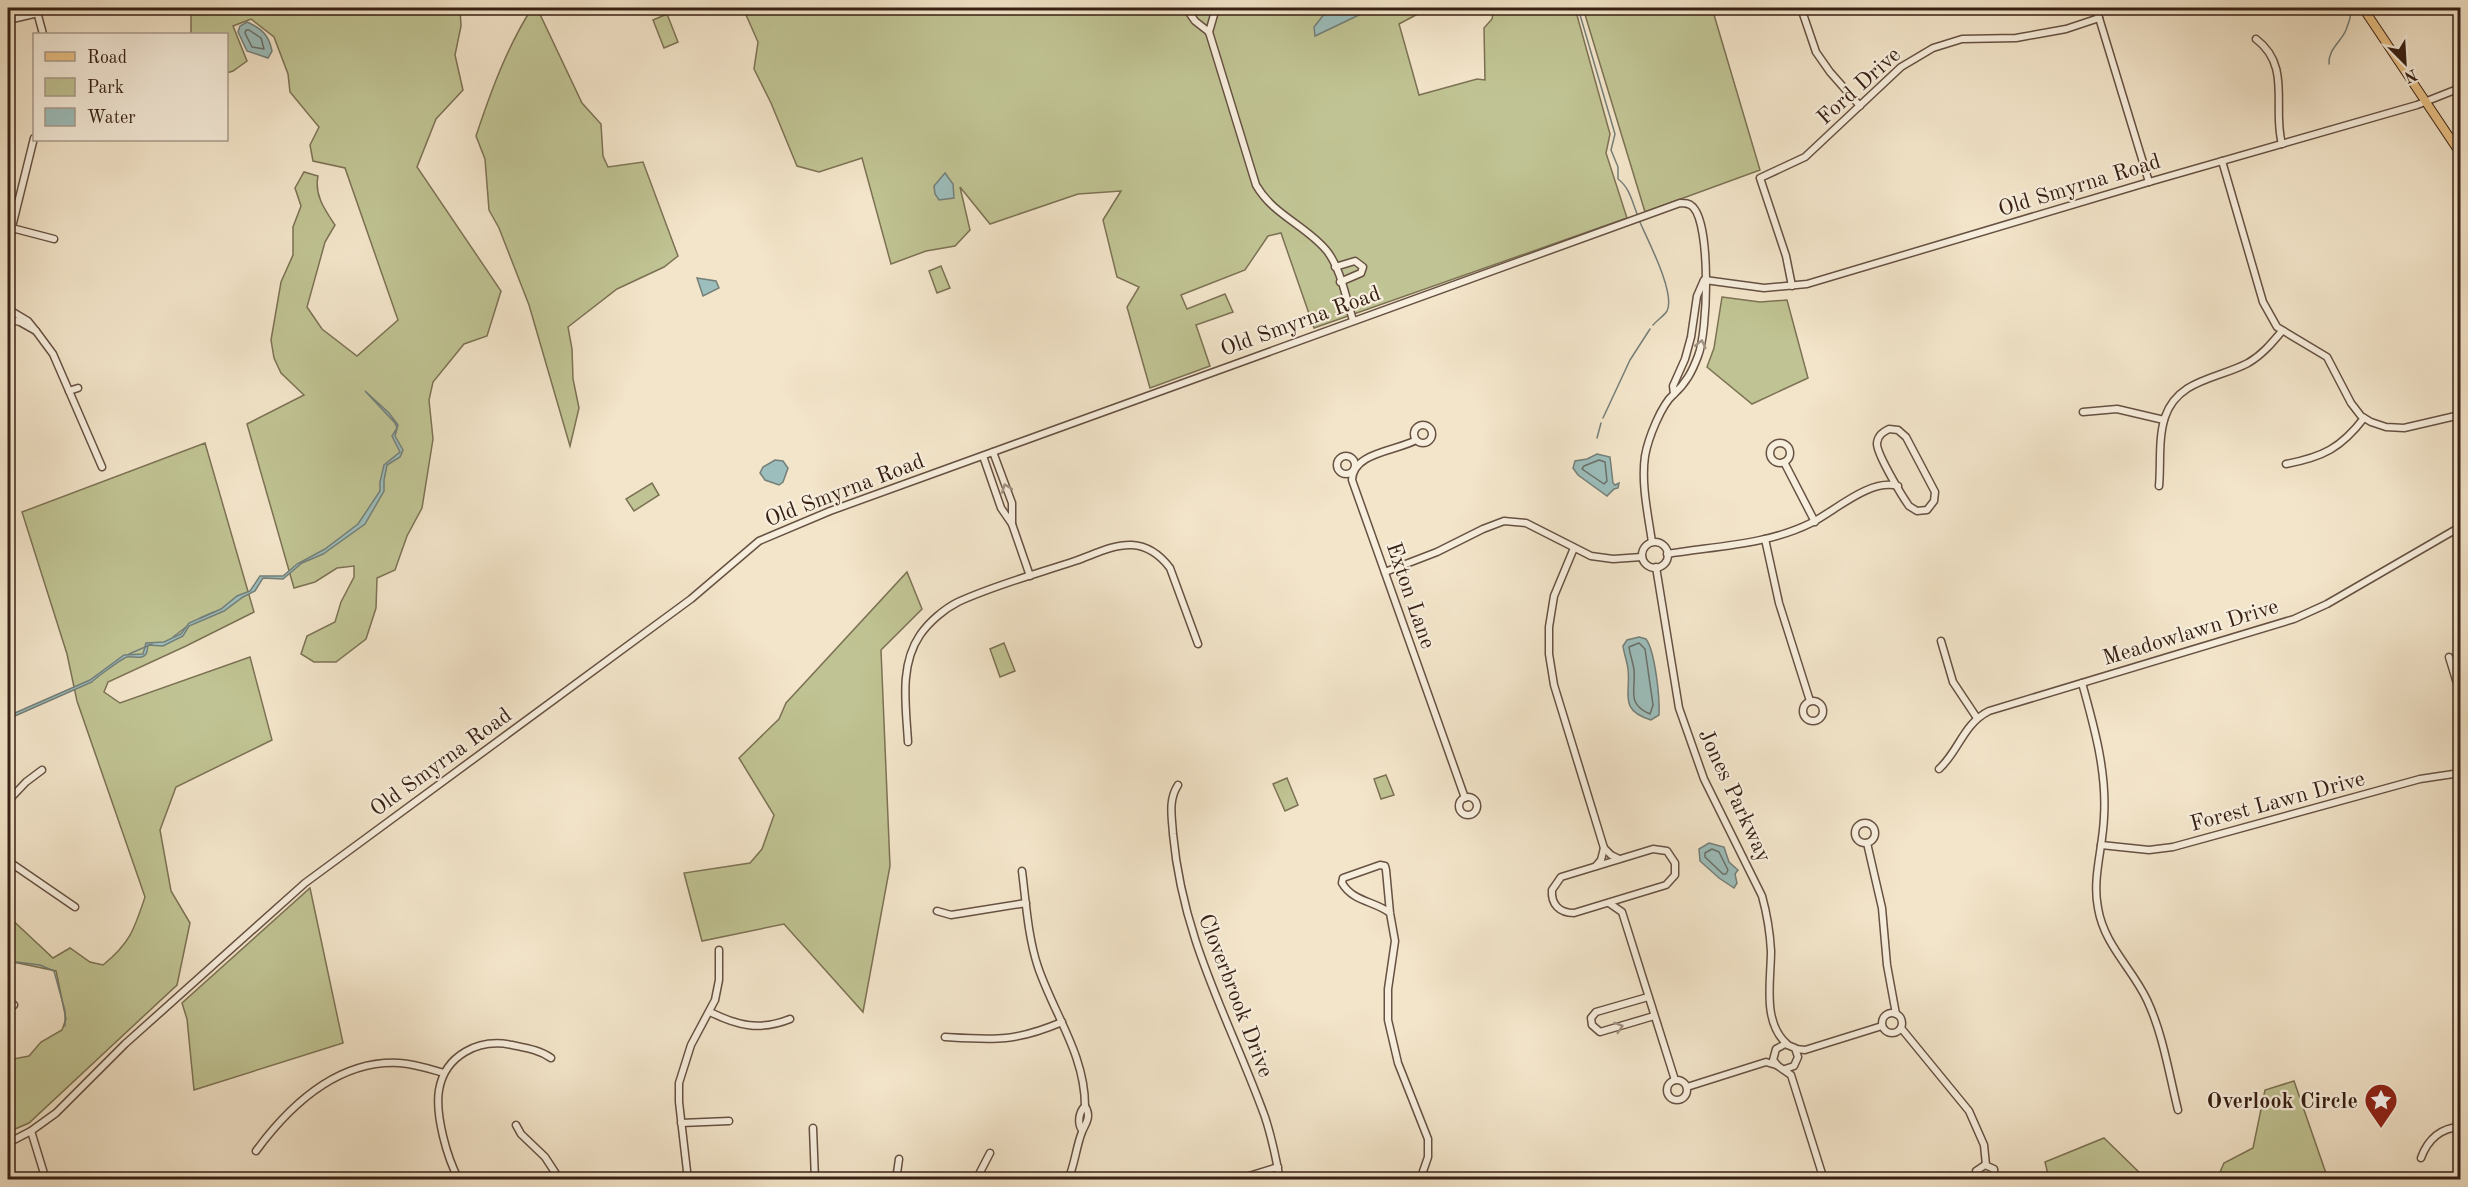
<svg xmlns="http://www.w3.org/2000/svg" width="2468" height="1187" viewBox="0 0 2468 1187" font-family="'Old Standard TT',serif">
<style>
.green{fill:#c0c393;stroke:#7c7254;stroke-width:1.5}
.water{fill:#9cbebc;stroke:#747f79;stroke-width:1.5}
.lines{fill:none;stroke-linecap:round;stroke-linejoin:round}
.shore{stroke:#6a6f68;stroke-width:1.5}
.stream{stroke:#747f79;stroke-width:1.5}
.minor-casing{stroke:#665142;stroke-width:9}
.major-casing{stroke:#372014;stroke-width:10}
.minor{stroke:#f7eedd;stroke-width:6}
.major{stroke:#eac285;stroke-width:8}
.oneway{stroke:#a19183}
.labels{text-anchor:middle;stroke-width:4.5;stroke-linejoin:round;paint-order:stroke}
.street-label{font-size:22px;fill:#372014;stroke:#f7eedd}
.poi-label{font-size:22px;font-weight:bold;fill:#372014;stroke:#f7eedd;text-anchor:end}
</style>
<rect width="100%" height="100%" fill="#f3e5ca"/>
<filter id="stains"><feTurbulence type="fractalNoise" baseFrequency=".00333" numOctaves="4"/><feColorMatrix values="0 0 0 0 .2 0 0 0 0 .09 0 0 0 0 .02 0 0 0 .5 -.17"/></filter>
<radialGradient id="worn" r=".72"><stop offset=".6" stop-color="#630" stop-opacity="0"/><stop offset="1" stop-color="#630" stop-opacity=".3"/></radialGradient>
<g class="green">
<path d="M191,8H460L461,26L455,55L463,90L436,119L417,167L501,291L487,336L464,344L433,382L429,400L433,439L422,508L407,536L395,570L377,578L376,608L366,639L336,662H314L301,654L307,636L335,622L341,602L354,577V566L337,568L315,582L294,588L247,424L304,395L281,373L274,358L271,340L281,282L293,255V227L301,206L295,188L304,172L318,176C314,195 325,210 335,225L325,242L307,307L322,329L357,356L398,320L345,168L313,161L310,145L319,127L290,92L288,74L274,37L251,19L233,26L247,61L233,71L227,73L226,34H191Z"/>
<path d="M532,8H537L582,103L601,124L603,156L608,167L643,162L678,256L664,267L617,289L568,327L572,349L573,379L579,408L570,446L529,305L499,228L489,210L485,159L476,136C491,91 507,47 532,8Z"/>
<polygon points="743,8 1429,8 1399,24 1419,95 1477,79 1485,80 1484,28 1492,19 1494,8 1575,8 1610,134 1606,153 1627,218 1314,328 1281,233 1268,236 1245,270 1181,295 1187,309 1225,294 1233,312 1196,325 1210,366 1150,388 1127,307 1139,287 1117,277 1103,220 1121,191 1078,194 990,224 960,187 970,230 955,246 926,251 891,264 862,158 819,172 797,166 771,103 754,69 758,42"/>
<polygon points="1583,8 1712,8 1760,170 1645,212"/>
<polygon points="667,14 678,42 664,48 653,20"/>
<polygon points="941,266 950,288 937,293 929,271"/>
<polygon points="1722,297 1760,302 1787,300 1808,378 1752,404 1707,367 1714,348"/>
<path d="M205,443L254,612L186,646L108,682L104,692L120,703L250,657L272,740L176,787L160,830L171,891L190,923L177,985L29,1123L8,1132V1111L13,1107L12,1089L8,1084V1060L29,1056L41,1042L62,1030L66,1019L56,971L8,961V916L53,958L70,948L90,962L103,965C130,943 134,930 145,897L77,701L67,654L22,512Z"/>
<polygon points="652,483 659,495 634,511 626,499"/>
<polygon points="907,572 922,609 881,650 890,866 863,1012 784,924 702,941 684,873 750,863 762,849 774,815 739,758 779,719 786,703"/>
<polygon points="1004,643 1015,671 1000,677 990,649"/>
<polygon points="1386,775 1394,795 1381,799 1374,779"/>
<polygon points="1287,778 1298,805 1285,811 1273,784"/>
<polygon points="310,888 343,1043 194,1090 187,1019 182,1003"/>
<polygon points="2294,1081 2328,1179 2217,1179 2224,1163 2253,1148 2265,1090"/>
<polygon points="2104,1138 2143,1176 2163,1179 2049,1179 2045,1162"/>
</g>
<g class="water">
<polygon points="1329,8 1369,8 1361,14 1315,36 1314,27"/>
<path d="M247,22C263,29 269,36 272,51L268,58L247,51L238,32L240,26Z"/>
<polygon points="945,173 953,184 954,198 939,200 935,194 934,186"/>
<polygon points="697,278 716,281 719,288 703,296"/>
<path d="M365,391L389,413L398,425L395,436L403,450L400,457L387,465L384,480V491L365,524L323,554L302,563L283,579L263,578L255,591L243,597L224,611L189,626L183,636L163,646L148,645C147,648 148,651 146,654C142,660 133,656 127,657C123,658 94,679 92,682L8,719V716L90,680L124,655L143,654L146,643L164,642L181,634L189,623L221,609L237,596L250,591L260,576H283L297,564L325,549L358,524L380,491V482L384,465L400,452L392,436L397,428L395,423Z"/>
<polygon points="1597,454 1610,457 1613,483 1615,485 1619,483 1618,488 1614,489 1607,496 1578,475 1573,468 1575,461 1587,459"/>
<polygon points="775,460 783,461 788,468 783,482 779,485 765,480 760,473 763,467"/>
<path d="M1639,637L1646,639C1655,651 1660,698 1659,715L1651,720C1618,710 1631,694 1628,669C1627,661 1624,654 1623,646L1627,640Z"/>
<polygon points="1709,843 1724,847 1729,862 1738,870 1735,874 1737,883 1734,888 1719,878 1700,861 1699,849"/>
</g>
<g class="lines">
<g class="shore">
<polygon points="246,30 249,30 261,38 264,49 252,47 245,33"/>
<polygon points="1599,460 1605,462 1607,481 1604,484 1582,469 1584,466"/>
<path d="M1639,643L1645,649L1653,705L1650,714C1626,704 1636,690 1634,670C1633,662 1630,655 1629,647Z"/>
<polygon points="1712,849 1719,852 1728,870 1726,874 1723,874 1705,857 1705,853"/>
</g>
<g class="stream">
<path d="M1578,8L1615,134L1611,150L1618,167V179C1630,188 1632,202 1638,216"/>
<path d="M2329,64C2328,49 2341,42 2346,30C2349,23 2351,15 2352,8"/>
<path d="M1639,220C1647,239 1676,293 1667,311C1664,316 1657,320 1653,325"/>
<polyline points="1603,418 1630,360 1650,329"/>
<polyline points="1597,438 1601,423"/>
<polyline points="200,618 214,612"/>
<polyline points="173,637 186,627"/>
<polyline points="129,654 152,644"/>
<polyline points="8,961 40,965 54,971 65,1011 65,1026"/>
</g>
<defs>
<g id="minor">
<polyline points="36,8 43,34"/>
<path d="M1186,8L1195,21L1209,32L1256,185C1273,215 1307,226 1327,251C1341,269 1346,299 1353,320"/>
<polyline points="1801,8 1816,52 1830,72 1860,106"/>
<polyline points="2096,8 2149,182"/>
<polyline points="8,20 38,13"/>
<polyline points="1209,32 1216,8"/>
<path d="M2256,39C2292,66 2272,108 2282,144"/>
<polyline points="2222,161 2263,302 2277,327 2327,357 2351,403 2361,416 2371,422 2386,427 2404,428 2460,415"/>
<polyline points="8,227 54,239"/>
<polyline points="8,243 34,138"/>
<polyline points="1335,267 1355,261 1363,267 1361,273 1340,282"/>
<polyline points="1705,280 1764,288 1807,284 2149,182 2417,105 2460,88"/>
<polyline points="1792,286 1786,256 1760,178 1805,157 1901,67 1933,48 1962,39 2016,38 2066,29 2099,18"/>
<polyline points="8,309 28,321 36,331 20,322 8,319"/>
<polyline points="36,331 53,354 102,467"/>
<polyline points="69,391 78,388"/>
<polyline points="1674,394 1673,386 1685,359 1691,337 1697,296 1704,280"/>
<polyline points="2083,412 2117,409 2164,420"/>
<circle cx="1423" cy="434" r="9"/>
<path d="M1889,429L1898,430L1906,437L1935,492L1934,501L1927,510L1917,511L1909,506C1902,496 1876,453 1877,443C1878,435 1883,432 1889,429Z"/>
<path d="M1416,440C1397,451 1353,452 1352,480L1465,798"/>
<circle cx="1780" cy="453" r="10"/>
<polyline points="993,452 1012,503 1012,524"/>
<circle cx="1346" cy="465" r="9"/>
<polyline points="983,456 1001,508 1012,524 1030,576"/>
<polyline points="1784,462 1815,522"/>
<path d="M2286,464C2323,457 2341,448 2364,418"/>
<path d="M2159,486C2161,465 2158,438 2165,417C2178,379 2218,379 2248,363C2262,355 2272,343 2282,331"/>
<polyline points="1765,539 1779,603 1810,701"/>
<circle cx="1655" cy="555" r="13"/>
<polyline points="1574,548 1554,596 1549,627 1549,654 1554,685 1604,848 1601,860 1596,866"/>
<path d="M1667,554C1715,546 1767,545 1811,523C1835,511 1870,478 1898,486"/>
<path d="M1656,567L1679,708L1704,779L1762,896C1767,914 1770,933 1771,951C1771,981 1762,1022 1787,1044"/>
<polyline points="1385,572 1437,552 1483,529 1504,521 1526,523 1591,556 1613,559 1642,557"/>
<polyline points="1941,641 1953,682 1977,718"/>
<polyline points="2449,657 2460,693"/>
<path d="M2082,683C2094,726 2107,772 2104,817C2103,848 2092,878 2098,908C2104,945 2132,968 2147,1000C2163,1034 2169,1074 2178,1110"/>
<circle cx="1813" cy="711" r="10"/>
<path d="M908,742C906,706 899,666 920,635C929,622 944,609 958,602C995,585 1036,574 1075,561C1093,555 1113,544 1132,545C1148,546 1161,556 1170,568L1198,644"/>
<path d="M1939,769C1959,751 1963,724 1989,711L2294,619L2327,604L2460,527"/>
<path d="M1178,785C1168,800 1172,817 1173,834C1183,942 1229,1018 1265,1117C1272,1138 1276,1158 1280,1180"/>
<circle cx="1468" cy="806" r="9"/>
<polyline points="8,801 26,782 42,770"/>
<circle cx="1865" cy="833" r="10"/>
<polyline points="1867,843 1882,908 1887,965 1896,1014"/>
<polyline points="2101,845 2149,850 2173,847 2420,779 2460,773"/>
<polyline points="1604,848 1611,855 1619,859"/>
<path d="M1653,849L1667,851L1675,863V875L1666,885L1574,913C1559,913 1551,904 1552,890L1561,877Z"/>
<polyline points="8,861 75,907"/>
<path d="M1022,871C1026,903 1028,937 1038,967C1054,1014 1085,1055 1085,1106"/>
<polyline points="1609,903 1622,912 1675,1080"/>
<polyline points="937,911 951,915 1026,903"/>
<path d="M1390,913C1375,901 1353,902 1342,883L1343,878L1380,865L1385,866L1386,870L1390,913L1395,941L1388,989V1020L1398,1063L1428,1139V1157L1420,1180"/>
<polyline points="1648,997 1596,1012 1591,1018 1592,1025 1600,1032 1654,1016"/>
<polyline points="8,1004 14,1005"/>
<path d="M710,1012C738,1026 760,1031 790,1019"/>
<circle cx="1892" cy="1023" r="10"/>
<polyline points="1901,1028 1969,1111 1984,1145 1986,1165"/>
<path d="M945,1037C994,1040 1015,1042 1062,1022"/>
<polyline points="1796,1049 1805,1050 1882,1026"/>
<polyline points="1785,1069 1794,1066 1798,1057 1795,1048 1785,1044 1776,1049 1773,1060 1778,1066 1791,1075 1824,1180"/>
<circle cx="1677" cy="1090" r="10"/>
<polyline points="1687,1087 1766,1062 1776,1065"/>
<polyline points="681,1123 729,1121"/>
<polyline points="516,1125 521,1134 545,1157 560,1180"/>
<polyline points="813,1128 815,1180"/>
<polyline points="31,1131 46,1180"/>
<path d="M8,1143L31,1131L56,1113L125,1044L305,883L691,599L759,541L830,511L1680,203C1685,203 1689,203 1693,207C1711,226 1708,331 1698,356C1692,372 1686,383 1674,394C1661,405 1648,439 1645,456C1641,484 1648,514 1652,542"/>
<path d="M256,1151C290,1105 338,1060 399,1063C415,1064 430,1069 444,1073"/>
<path d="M2421,1158C2428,1139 2440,1128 2460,1127"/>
<path d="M459,1180C447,1158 435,1115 439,1090C445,1055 479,1038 512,1045C526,1048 540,1050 551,1058"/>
<polyline points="688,1180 679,1102 679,1083 691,1045 715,1000 719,980 719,950"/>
<polyline points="896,1180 899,1159"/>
<polyline points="976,1180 990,1153"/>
<path d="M1068,1180C1075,1164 1076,1147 1082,1132C1085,1124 1092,1117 1085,1106C1079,1112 1077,1123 1082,1130"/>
<polyline points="1236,1180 1278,1167"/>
<polyline points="1976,1180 1976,1171 1985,1165 1994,1169 1995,1180"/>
</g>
<polyline id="major" points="2363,8 2460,153"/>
</defs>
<use href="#minor" class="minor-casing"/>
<use href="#major" class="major-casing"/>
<use href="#minor" class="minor"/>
<use href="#major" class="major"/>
</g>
<defs><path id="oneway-chevron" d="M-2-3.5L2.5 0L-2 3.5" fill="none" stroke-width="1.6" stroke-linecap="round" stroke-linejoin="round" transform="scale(1.5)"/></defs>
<g class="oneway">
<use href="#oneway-chevron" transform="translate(1701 344) rotate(-77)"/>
<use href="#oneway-chevron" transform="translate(1006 488) rotate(-110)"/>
<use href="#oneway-chevron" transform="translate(1619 1027) rotate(-17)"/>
</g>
<defs>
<symbol id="sight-pin" viewBox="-11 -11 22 30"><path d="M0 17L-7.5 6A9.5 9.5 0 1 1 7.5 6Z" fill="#8f2418" stroke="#f7eedd"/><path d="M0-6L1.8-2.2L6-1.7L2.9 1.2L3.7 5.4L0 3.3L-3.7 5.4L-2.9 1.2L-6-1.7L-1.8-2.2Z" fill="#fff"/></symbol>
</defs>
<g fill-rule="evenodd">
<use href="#sight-pin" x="2362" y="1081" width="38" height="52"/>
</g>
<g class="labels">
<g class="street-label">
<text transform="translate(1858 85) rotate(-42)" y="8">Ford Drive</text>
<text transform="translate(2079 184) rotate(-17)" y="8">Old Smyrna Road</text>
<text transform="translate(1300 320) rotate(-20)" y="8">Old Smyrna Road</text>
<text transform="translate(844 489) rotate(-21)" y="8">Old Smyrna Road</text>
<text transform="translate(1412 595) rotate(71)" y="8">Exton Lane</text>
<text transform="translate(2190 631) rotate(-17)" y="8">Meadowlawn Drive</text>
<text transform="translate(440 761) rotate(-36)" y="8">Old Smyrna Road</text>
<text transform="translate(1736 795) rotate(65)" y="8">Jones Parkway</text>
<text transform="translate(2277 800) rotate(-15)" y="8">Forest Lawn Drive</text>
<text transform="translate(1237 995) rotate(69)" y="8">Cloverbrook Drive</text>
</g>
<g class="poi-label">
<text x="2358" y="1108">Overlook Circle</text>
</g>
</g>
<rect width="2468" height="1187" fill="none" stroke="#f3e5ca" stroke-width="30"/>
<rect x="9" y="9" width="2450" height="1169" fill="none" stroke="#372014" stroke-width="3"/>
<rect x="15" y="15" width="2438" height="1157" fill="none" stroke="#372014" stroke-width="1.5"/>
<rect x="33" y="33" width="195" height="108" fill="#f7eedd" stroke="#aa9c8d" stroke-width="1.5"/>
<rect x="45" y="52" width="30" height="9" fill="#eac285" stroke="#aa9c8d" stroke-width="1.5"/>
<text x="87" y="63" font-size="18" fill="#372014">Road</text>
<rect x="45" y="78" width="30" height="18" fill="#c0c393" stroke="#aa9c8d" stroke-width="1.5"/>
<text x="87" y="93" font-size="18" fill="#372014">Park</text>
<rect x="45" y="108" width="30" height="18" fill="#9cbebc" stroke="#aa9c8d" stroke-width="1.5"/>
<text x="87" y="123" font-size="18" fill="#372014">Water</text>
<g transform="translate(2405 63) rotate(156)" stroke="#f7eedd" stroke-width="4.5" paint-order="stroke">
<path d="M0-4.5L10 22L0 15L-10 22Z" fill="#372014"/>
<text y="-9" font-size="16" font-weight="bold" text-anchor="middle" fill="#372014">N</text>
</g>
<rect width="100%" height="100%" filter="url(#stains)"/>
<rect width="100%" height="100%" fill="url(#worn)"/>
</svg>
